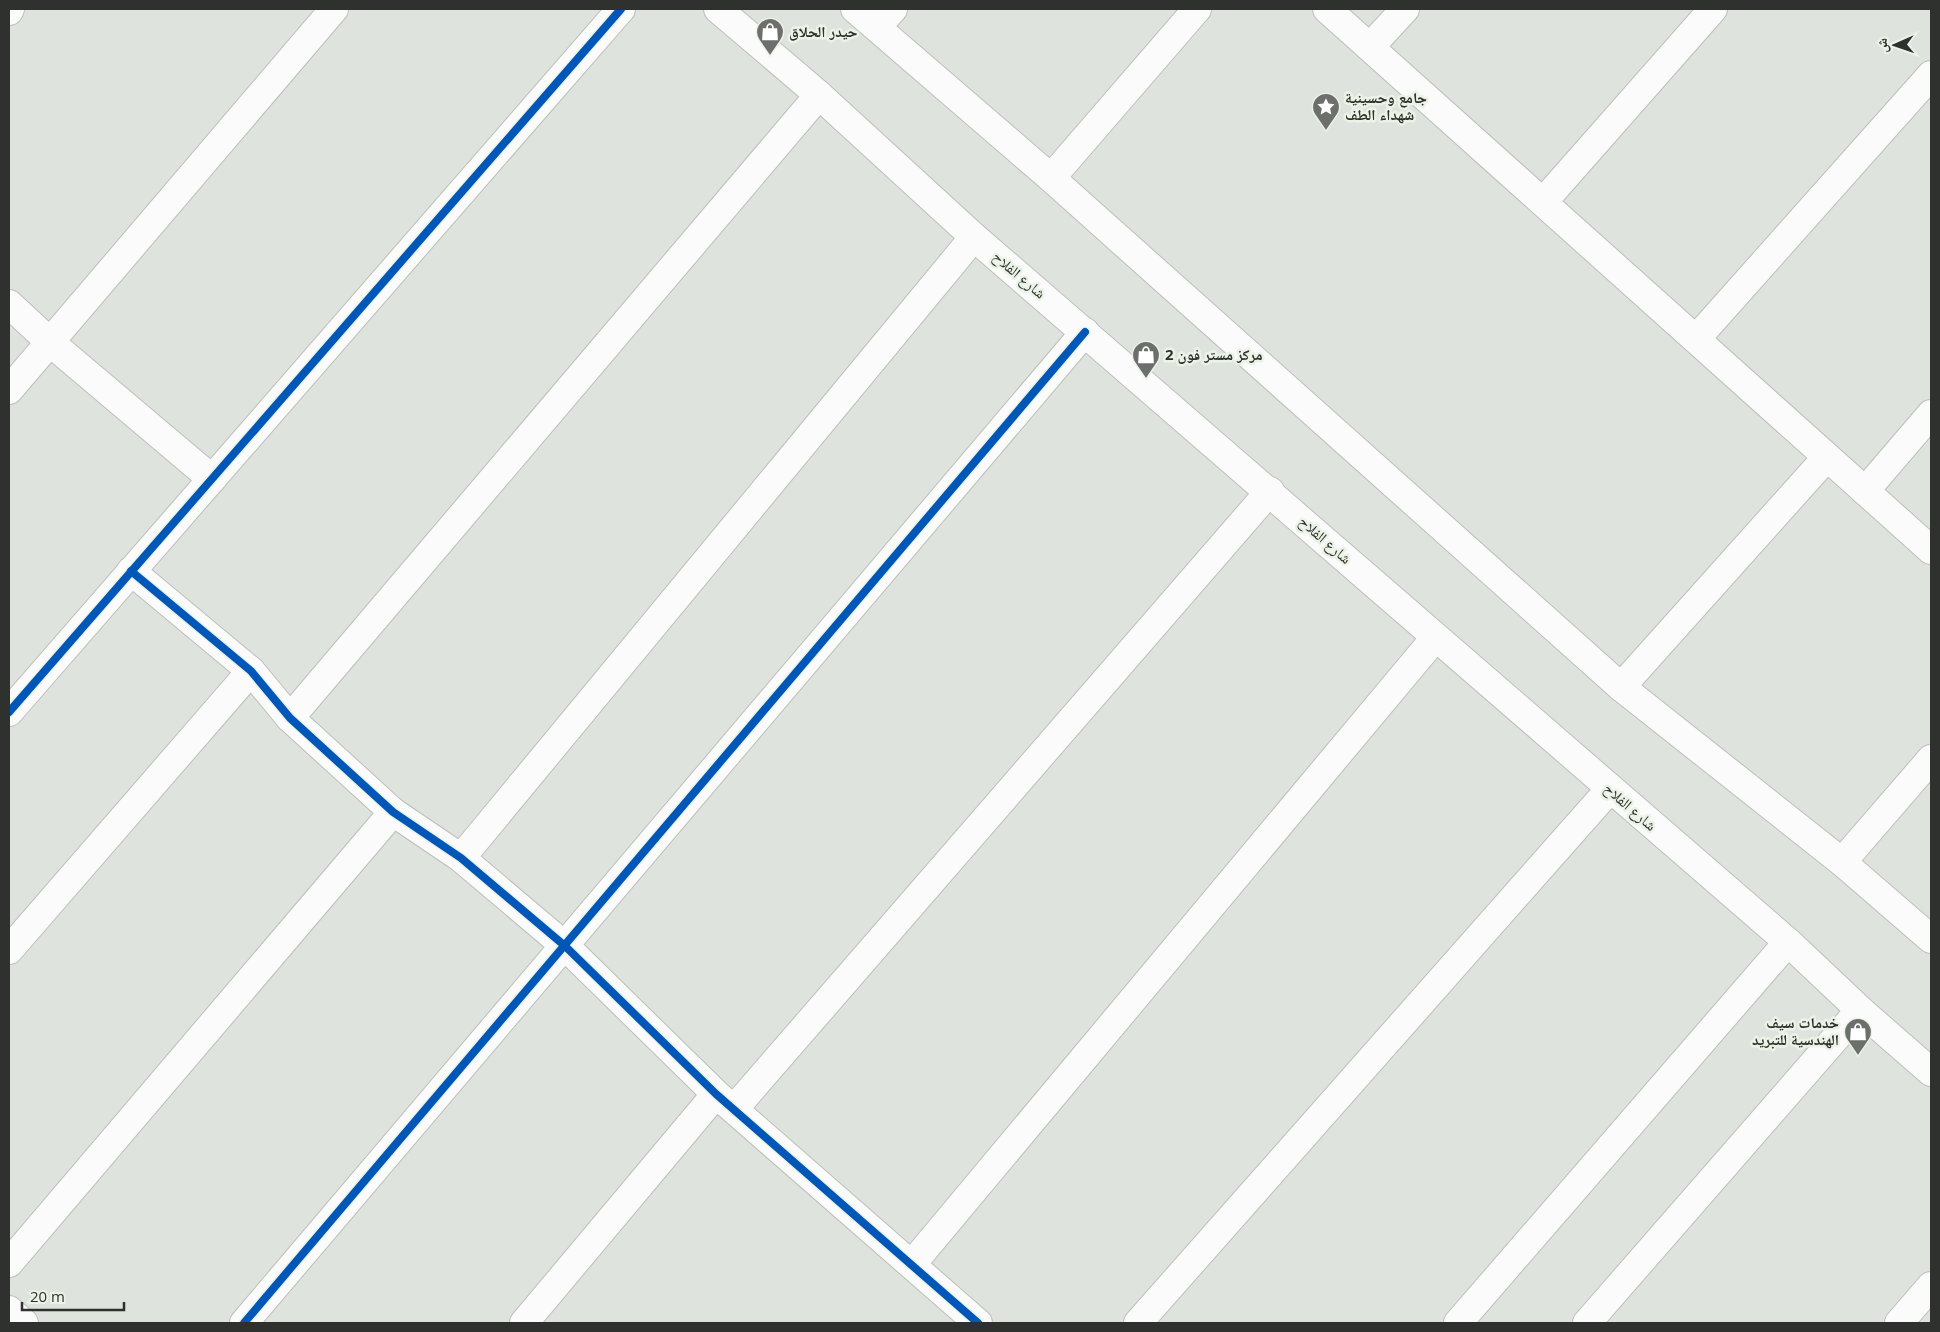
<svg xmlns="http://www.w3.org/2000/svg" width="1940" height="1332" viewBox="0 0 1940 1332" font-family="'Open Sans','Noto Naskh Arabic',sans-serif">
<style>
.lines{fill:none;stroke-linecap:round;stroke-linejoin:round}
.street-casing{stroke:#bcbfba;stroke-width:30}
.secondary-casing{stroke:#bcbfba;stroke-width:30}
.street{stroke:#fafbfa;stroke-width:28}
.secondary{stroke:#fafbfa;stroke-width:28}
.cycleway-casing{stroke:#ebf3e7;stroke-width:11}
.cycleway{stroke:#0057b8;stroke-width:8}
.labels{text-anchor:middle;stroke-width:5;stroke-linejoin:round;paint-order:stroke}
.poi-label{font-size:15px;font-weight:bold;fill:#2e312d;stroke:#ebf3e7;text-anchor:start}
.street-label{font-size:15px;fill:#2e312d;stroke:#ebf3e7}
</style>
<rect width="100%" height="100%" fill="#dfe3dd"/>
<g class="lines">
<defs>
<g id="street">
<polyline points="1327,9 1931,550"/>
<polyline points="877,27 893,9"/>
<polyline points="1370,47 1405,9"/>
<polyline points="1051,178 1197,9"/>
<polyline points="1543,202 1713,9"/>
<polyline points="9,304 51,343 212,479"/>
<polyline points="1696,339 1931,75"/>
<polyline points="9,390 334,9"/>
<polyline points="1865,491 1931,414"/>
<polyline points="131,571 251,671 290,718 393,812 461,858 565,946 716,1094 978,1323"/>
<polyline points="1621,687 1827,457"/>
<polyline points="9,712 621,9"/>
<polyline points="290,718 819,95"/>
<polyline points="461,858 974,237"/>
<polyline points="9,950 251,671"/>
<polyline points="734,1109 1270,491"/>
<polyline points="9,1263 393,812"/>
<polyline points="912,1264 1435,638"/>
<polyline points="9,1310 24,1323"/>
<polyline points="244,1323 1085,332"/>
<polyline points="524,1323 716,1094"/>
<polyline points="1138,1323 1609,790"/>
<polyline points="1899,1323 1931,1286"/>
</g>
<g id="secondary">
<polyline points="718,9 819,95 974,237 1788,942 1860,1010 1931,1072"/>
<polyline points="855,9 1051,178 1621,687 1842,862 1931,939"/>
<polyline points="9,11 10,9"/>
<polyline points="1842,862 1931,759"/>
<polyline points="1458,1323 1788,942"/>
<polyline points="1587,1323 1860,1010"/>
</g>
</defs>
<use href="#street" class="street-casing"/>
<use href="#secondary" class="secondary-casing"/>
<use href="#street" class="street"/>
<use href="#secondary" class="secondary"/>
<defs>
<g id="cycleway">
<polyline points="131,571 251,671 290,718 393,812 461,858 565,946 716,1094 978,1323"/>
<polyline points="9,712 621,9"/>
<polyline points="244,1323 1085,332"/>
</g>
</defs>
<use href="#cycleway" class="cycleway-casing"/>
<use href="#cycleway" class="cycleway"/>
</g>
<defs>
<symbol id="shop-pin" viewBox="-11 -11 22 30"><path d="M0 17L-7.5 6A9.5 9.5 0 1 1 7.5 6Z" fill="#6c6f6b" stroke="#ebf3e7"/><path d="M-5-2.5h2.3a2.7 3.5 0 0 1 5.4 0H5L5.5 6h-11ZM-1.5-2.5h3a1.5 2.3 0 0 0-3 0Z" fill="#fff"/></symbol>
<symbol id="sight-pin" viewBox="-11 -11 22 30"><path d="M0 17L-7.5 6A9.5 9.5 0 1 1 7.5 6Z" fill="#6c6f6b" stroke="#ebf3e7"/><path d="M0-6L1.8-2.2L6-1.7L2.9 1.2L3.7 5.4L0 3.3L-3.7 5.4L-2.9 1.2L-6-1.7L-1.8-2.2Z" fill="#fff"/></symbol>
</defs>
<g fill-rule="evenodd">
<use href="#shop-pin" x="754" y="16" width="32" height="43"/>
<use href="#sight-pin" x="1310" y="91" width="32" height="43"/>
<use href="#shop-pin" x="1130" y="339" width="32" height="43"/>
<use href="#shop-pin" x="1842" y="1016" width="32" height="43"/>
</g>
<g class="labels">
<g class="poi-label">
<text x="789" y="37">حيدر الحلاق</text>
<text x="1345" y="103">جامع وحسينية<tspan x="1345" dy="17">شهداء الطف</tspan></text>
<text x="1165" y="360">مركز مستر فون 2</text>
<text x="1839" y="1028" text-anchor="end">خدمات سيف<tspan x="1839" dy="17">الهندسية للتبريد</tspan></text>
</g>
<g class="street-label">
<text transform="translate(1019 275) rotate(40)" y="5">شارع الفلاح</text>
<text transform="translate(1325 540) rotate(41)" y="5">شارع الفلاح</text>
<text transform="translate(1630 807) rotate(41)" y="5">شارع الفلاح</text>
</g>
</g>
<rect width="1940" height="1332" fill="none" stroke="#2e312d" stroke-width="20"/>
<g transform="translate(1895 45) rotate(268)" stroke="#ebf3e7" stroke-width="4" paint-order="stroke">
<path d="M0-4L9 19L0 12L-9 19Z" fill="#2e312d"/>
<text y="-8" font-size="14" font-weight="bold" text-anchor="middle" fill="#2e312d">ش</text>
</g>
<path d="M22 1302v8h102v-8" fill="none" stroke="#2e312d" stroke-width="2.5"/>
<text x="30" y="1302" font-size="15" fill="#2e312d" stroke="#ebf3e7" stroke-width="4" paint-order="stroke">20 m</text>
</svg>
